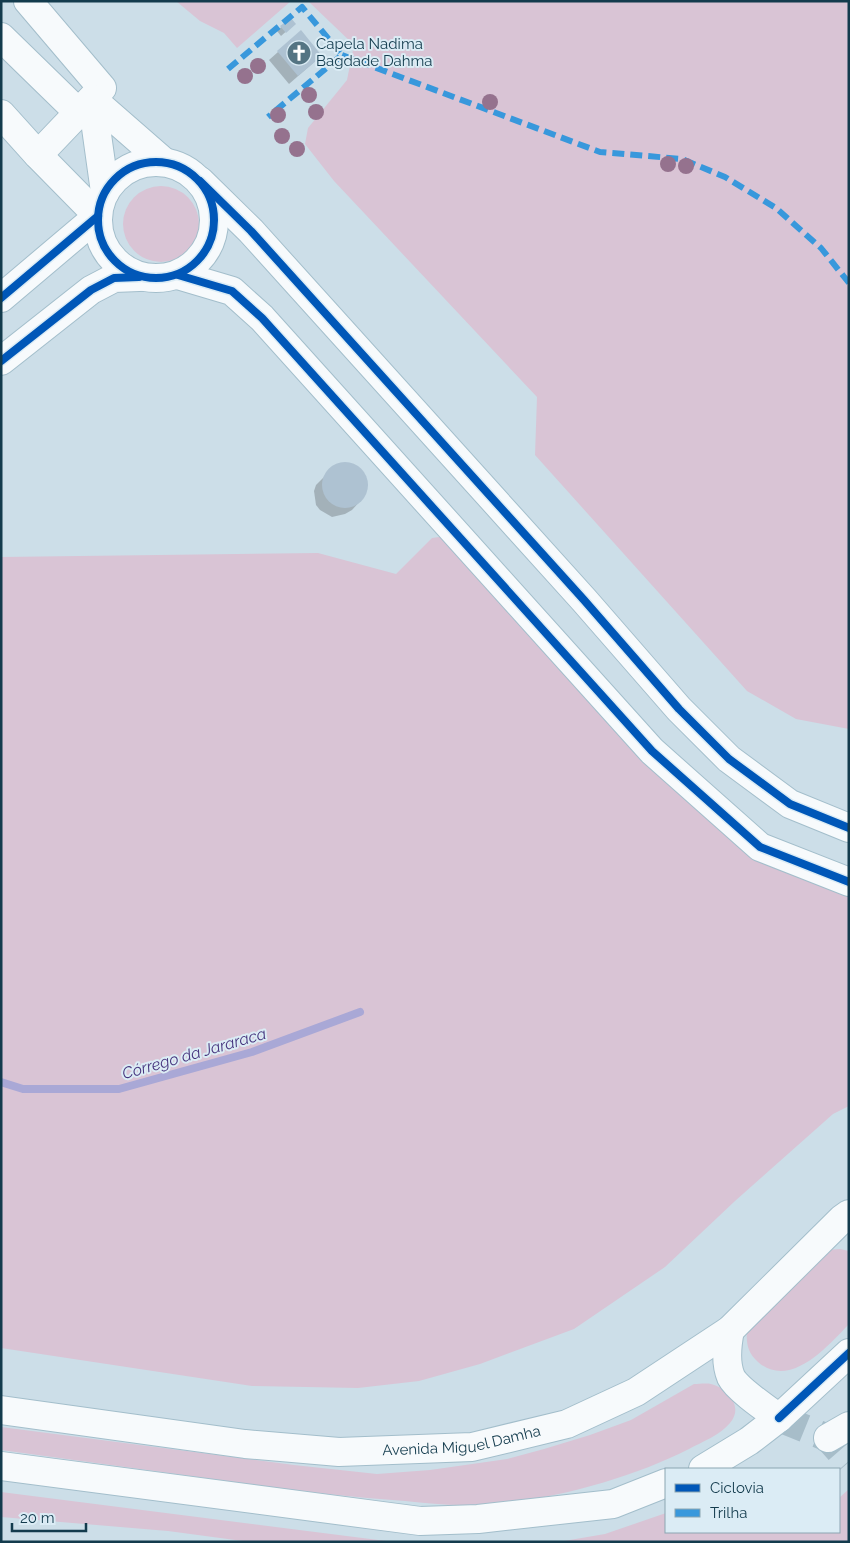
<svg xmlns="http://www.w3.org/2000/svg" width="850" height="1543" viewBox="0 0 850 1543" font-family="Raleway,sans-serif">
<style>
.green{fill:#d9c4d5}
.shadow{fill:#0003}
.lines{fill:none;stroke-linecap:round;stroke-linejoin:round}
.stream{stroke:#a9a8d6;stroke-width:8}
.building{fill:#aec2d2}
.minor-tunnel{stroke:#a7bdc9;stroke-width:28;stroke-dasharray:28 14;stroke-linecap:butt}
.minor-casing{stroke:#a3becb;stroke-width:30}
.minor{stroke:#f7fafc;stroke-width:28}
.quiet{stroke:#3898dc;stroke-width:6;stroke-dasharray:12 6;stroke-linecap:butt}
.cycleway-casing{stroke:#dbecf5;stroke-width:11}
.cycleway{stroke:#0057b8;stroke-width:8}
.tree{fill:#95728e}
.labels{text-anchor:middle;stroke-width:4;stroke-linejoin:round;paint-order:stroke}
.poi-label{font-size:15px;fill:#133b4d;stroke:#dbecf5;text-anchor:start}
.street-label{font-size:15px;fill:#133b4d;stroke:#dbecf5}
.water-label{font-size:16px;font-style:italic;fill:#45337d;stroke:#dbecf5}
</style>
<rect width="100%" height="100%" fill="#ccdee8"/>
<g class="green">
<polygon points="176,1 291,1 237,48 224,33 200,21"/>
<polygon points="308,1 849,1 849,729 796,719 747,691 535,455 537,397 334,181 305,144 308,128 347,80 354,45"/>
<circle cx="161" cy="224" r="38"/>
<polygon points="453,535 624,737 742,850 849,892 849,1106 833,1114 735,1201 665,1267 574,1329 480,1364 419,1381 358,1388 252,1386 1,1348 1,557 318,553 396,574 432,538"/>
<path d="M840,1249L849,1251V1324C828,1346 790,1390 758,1362C748,1353 746,1344 747,1331L826,1250Z"/>
<path d="M694,1384C699,1384 706,1383 711,1384C728,1388 744,1407 730,1423C720,1435 702,1442 689,1449C626,1481 533,1506 463,1505C444,1505 424,1503 405,1501C351,1497 296,1491 242,1483C162,1472 81,1461 1,1450V1427L294,1465L377,1474L430,1470L507,1459L544,1449L590,1435L631,1420Z"/>
<polygon points="849,1489 849,1542 558,1542 605,1534 666,1513 666,1532 839,1532 839,1498"/>
<polygon points="1,1492 394,1542 250,1542 168,1531 1,1517"/>
</g>
<g class="shadow">
<polygon points="290,19 290,28 281,36 277,31"/>
<polygon points="278,52 321,56 289,84 269,60"/>
<polygon points="343,463 351,464 357,467 363,472 366,479 367,486 365,494 361,500 352,510 345,514 332,517 320,510 316,505 314,491 316,485 336,465"/>
</g>
<g class="lines">
<polyline class="stream" points="1,1082 23,1089 119,1089 252,1052 360,1012"/>
</g>
<g class="building">
<polygon points="291,18 296,24 286,33 280,26"/>
<polygon points="301,30 322,56 298,76 277,51"/>
<circle cx="345" cy="485" r="23"/>
</g>
<g class="lines">
<polyline class="minor-tunnel" points="779,1418 828,1438 849,1462"/>
<defs>
<g id="minor">
<polyline points="28,1 102,88 38,155"/>
<polyline points="1,37 79,113"/>
<polyline points="1,114 38,155 98,216 1,298"/>
<circle cx="156" cy="220" r="58"/>
<polyline points="200,181 251,231 584,600 679,709 729,759 790,804 849,828"/>
<polyline points="105,192 92,99 163,161"/>
<polyline points="178,275 232,291 262,318 652,751 760,847 849,882"/>
<polyline points="1,361 91,290 114,278 139,277"/>
<path d="M730,1330C727,1345 725,1363 731,1377C737,1389 768,1410 779,1418"/>
<path id="s1" d="M1,1410L245,1444L339,1452L472,1447L567,1424L636,1392L730,1330L842,1219L849,1214"/>
<polyline points="828,1438 849,1426"/>
<polyline points="1,1466 420,1521 478,1519 613,1504 666,1483"/>
<polyline points="703,1469 749,1441 779,1418 849,1353"/>
</g>
</defs>
<use href="#minor" class="minor-casing"/>
<use href="#minor" class="minor"/>
<g class="quiet">
<polyline points="342,55 600,152 682,159 725,177 776,208 821,248 849,283"/>
<polyline points="228,69 302,7 342,55 268,117"/>
</g>
<defs>
<g id="cycleway">
<circle cx="156" cy="220" r="58"/>
<polyline points="200,181 251,231 584,600 679,709 729,759 790,804 849,828"/>
<polyline points="178,275 232,291 262,318 652,751 760,847 849,882"/>
<polyline points="1,298 98,216"/>
<polyline points="1,361 91,290 114,278 139,277"/>
<polyline points="779,1418 849,1353"/>
</g>
</defs>
<use href="#cycleway" class="cycleway-casing"/>
<use href="#cycleway" class="cycleway"/>
</g>
<g class="tree">
<circle cx="258" cy="66" r="8"/>
<circle cx="245" cy="76" r="8"/>
<circle cx="309" cy="95" r="8"/>
<circle cx="490" cy="102" r="8"/>
<circle cx="316" cy="112" r="8"/>
<circle cx="278" cy="115" r="8"/>
<circle cx="282" cy="136" r="8"/>
<circle cx="297" cy="149" r="8"/>
<circle cx="668" cy="164" r="8"/>
<circle cx="686" cy="166" r="8"/>
</g>
<defs>
<symbol id="church-disc" viewBox="-11 -11 22 22"><circle r="9.5" fill="#547483" stroke="#dbecf5"/><path d="M-1.2-6h2.4v3.5h3.3v2.4h-3.3V6h-2.4V-.1h-3.3v-2.4h3.3Z" fill="#fff"/></symbol>
</defs>
<g fill-rule="evenodd">
<use href="#church-disc" x="285" y="39" width="28" height="28"/>
</g>
<g class="labels">
<g class="poi-label">
<text x="316" y="49">Capela Nadima<tspan x="316" dy="17">Bagdade Dahma</tspan></text>
</g>
<g class="street-label">
<text dy="5" stroke="none"><textPath href="#s1" startOffset="464">Avenida Miguel Damha</textPath></text>
</g>
<g class="water-label">
<text transform="translate(194 1053) rotate(-16)" y="6">Córrego da Jararaca</text>
</g>
</g>
<rect width="850" height="1543" fill="none" stroke="#133b4d" stroke-width="5"/>
<rect x="665" y="1468" width="175" height="65" fill="#dbecf5" stroke="#8ba5b2"/>
<rect x="675" y="1484" width="25" height="8" fill="#0057b8" stroke="#8ba5b2"/>
<text x="710" y="1493" font-size="15" fill="#133b4d">Ciclovia</text>
<rect x="675" y="1509" width="25" height="8" fill="#3898dc" stroke="#8ba5b2"/>
<text x="710" y="1518" font-size="15" fill="#133b4d">Trilha</text>
<path d="M12 1523v8h74v-8" fill="none" stroke="#133b4d" stroke-width="2.5"/>
<text x="20" y="1523" font-size="15" fill="#133b4d" stroke="#dbecf5" stroke-width="4" paint-order="stroke">20 m</text>
</svg>
